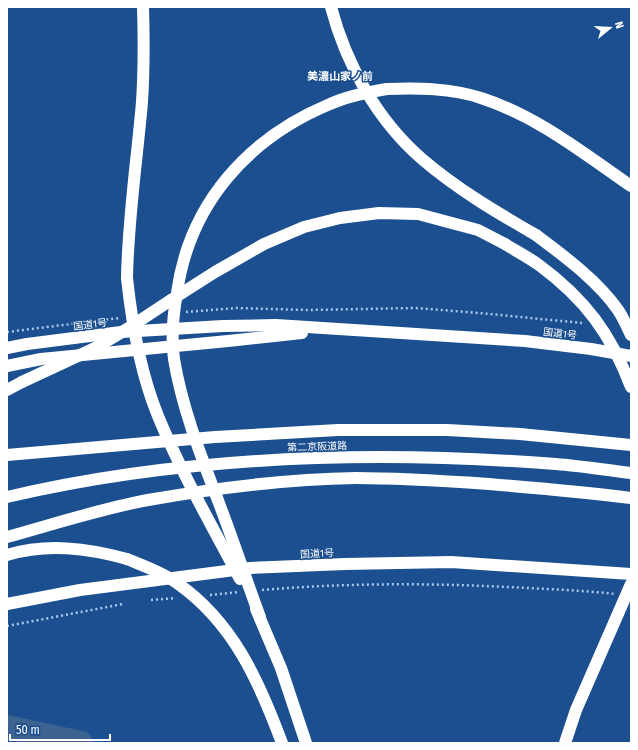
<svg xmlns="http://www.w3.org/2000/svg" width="638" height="750" viewBox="0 0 638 750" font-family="'Fira Sans Condensed','Noto Sans JP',sans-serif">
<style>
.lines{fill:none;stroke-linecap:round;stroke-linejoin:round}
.river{stroke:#3c6290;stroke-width:24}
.path{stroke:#a9c9ee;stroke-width:2.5;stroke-dasharray:2 3;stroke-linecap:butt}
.highway{stroke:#fff;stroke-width:12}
.highway-bridge{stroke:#fff;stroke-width:12}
.labels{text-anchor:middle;stroke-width:3;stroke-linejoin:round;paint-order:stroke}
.street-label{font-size:10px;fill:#fff;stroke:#1b4f8f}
.neighbourhood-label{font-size:11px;font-weight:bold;fill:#fff;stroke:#1b4f8f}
</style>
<rect width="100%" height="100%" fill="#1b4f8f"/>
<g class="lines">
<polyline class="river" points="7,727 81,743"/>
<g class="path">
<polyline points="186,312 236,308 308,310 416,308 479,313 582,323"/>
<polyline points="7,332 120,318"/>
<path d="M262,590C344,583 426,583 508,587C544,589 580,590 615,594"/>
<polyline points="210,595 239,592"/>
<polyline points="151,600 176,598"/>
<polyline points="7,626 123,604"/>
</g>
<g class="highway">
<path d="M331,7C346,64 377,120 422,159C457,189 496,212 536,235"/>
<path d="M387,89C418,88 451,88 481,98C537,116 583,153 631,186"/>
<path d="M127,278C128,219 137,160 142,102C144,70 144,39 143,7"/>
<polyline points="171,300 215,272 264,244 304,227 340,218 379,213 418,214 478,230 505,244"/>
<polyline points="7,348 27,344 121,332 223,326 276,325 525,341 591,349 631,356"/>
<polyline points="7,366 41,359 228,341 302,333"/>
<polyline points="7,390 22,382"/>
<polyline points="7,455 215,437 338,430 447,430 520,434 631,445"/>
<path d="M7,497C186,455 373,450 556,464C581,466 606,470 631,473"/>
<path d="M7,537C54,524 100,509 148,500C216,488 287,479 356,478C401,478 445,481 489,484C537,488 584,492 631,498"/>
<path d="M7,555C47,543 87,548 127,559"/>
<polyline points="7,604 80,590 250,568 345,564 451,562 631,574"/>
</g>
<g class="highway-bridge">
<path d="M536,235C564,256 598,281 618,310C623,317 627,327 631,335"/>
<path d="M505,244C516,251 528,257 539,265C585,299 611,334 631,387"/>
<path d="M127,278C132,325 140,372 158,416C181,472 212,526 240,579"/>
<polyline points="22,382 95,348 127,329 171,300"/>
<path d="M127,559C144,566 162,572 177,583C233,622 259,681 282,743"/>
<polyline points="256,609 281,668 306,743"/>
<path d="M260,617C246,579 233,540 219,503C201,456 182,408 174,359C171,337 173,315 177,293C189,204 248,138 330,104C348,96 368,92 387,89"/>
<polyline points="565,743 576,710 631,584"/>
</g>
</g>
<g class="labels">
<g class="street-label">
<text transform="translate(90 324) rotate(-7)" y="4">国道1号</text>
<text transform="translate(560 333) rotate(7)" y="4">国道1号</text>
<text transform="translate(317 446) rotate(-2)" y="4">第二京阪道路</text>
<text transform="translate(317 553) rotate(-3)" y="4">国道1号</text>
</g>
<g class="neighbourhood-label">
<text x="340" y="80">美濃山家ノ前</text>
</g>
</g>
<rect width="638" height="750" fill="none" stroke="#ffffff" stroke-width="16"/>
<g transform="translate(610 28) rotate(72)" stroke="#1b4f8f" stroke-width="3" paint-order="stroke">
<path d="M0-3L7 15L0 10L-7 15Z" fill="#ffffff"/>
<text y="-6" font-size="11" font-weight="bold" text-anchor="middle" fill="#ffffff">N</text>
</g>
<path d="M10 734v6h100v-6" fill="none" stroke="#ffffff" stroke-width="2"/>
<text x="16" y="734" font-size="12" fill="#ffffff" stroke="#1b4f8f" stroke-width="3" paint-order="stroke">50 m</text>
</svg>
